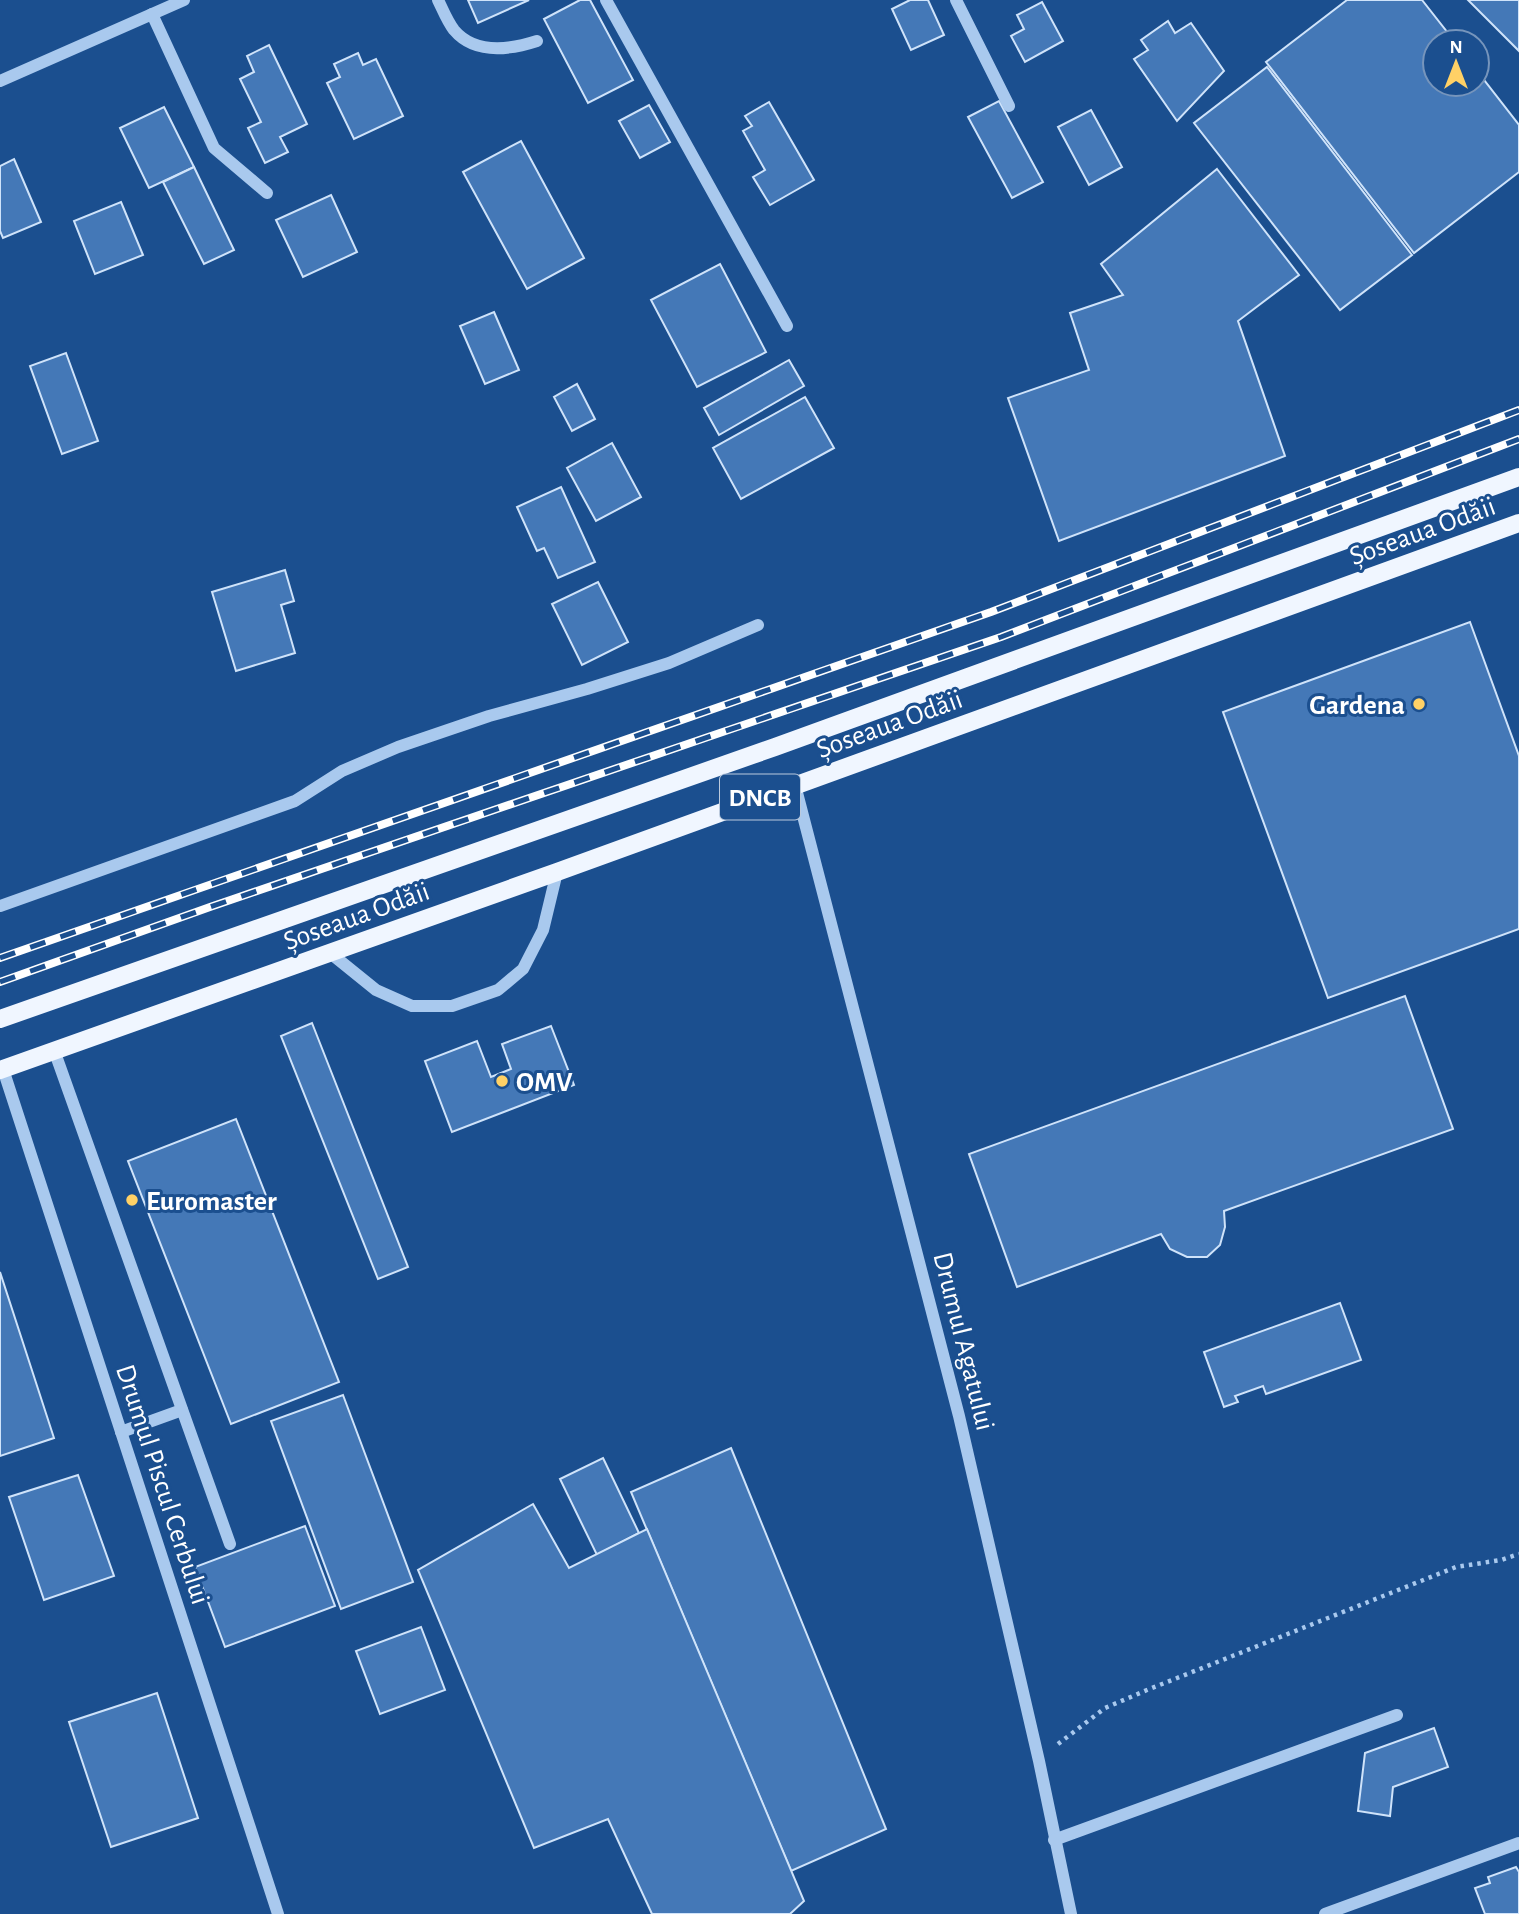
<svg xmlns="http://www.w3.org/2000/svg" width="1519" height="1914" viewBox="0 0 1519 1914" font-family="'Alegreya Sans',sans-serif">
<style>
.building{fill:#4478b7;stroke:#cfe3fa;stroke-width:2}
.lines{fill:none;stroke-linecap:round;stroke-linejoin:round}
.path{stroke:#a9c9ee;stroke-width:4.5;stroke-dasharray:3.5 5;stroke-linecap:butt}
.minor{stroke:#a9c9ee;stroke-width:12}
.major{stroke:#f0f6ff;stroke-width:18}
.rail-casing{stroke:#fff;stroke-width:8}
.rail{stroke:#1b4f8f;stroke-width:5;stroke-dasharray:16;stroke-linecap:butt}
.poi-dot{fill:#ffd166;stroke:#1b4f8f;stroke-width:2.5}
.labels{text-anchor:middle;stroke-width:6;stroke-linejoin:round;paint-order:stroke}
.shield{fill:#1b4f8f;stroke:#bbcadd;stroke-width:2}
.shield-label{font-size:26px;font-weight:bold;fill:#fff}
.street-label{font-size:28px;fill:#fff;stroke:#1b4f8f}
.poi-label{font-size:28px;font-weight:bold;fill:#fff;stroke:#1b4f8f;text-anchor:start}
</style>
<rect width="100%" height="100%" fill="#1b4f8f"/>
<g class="building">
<polygon points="468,0 529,0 478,23"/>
<polygon points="580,0 590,0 633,80 588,103 544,19"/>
<polygon points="910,0 928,0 944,35 911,50 892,9"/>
<polygon points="1347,0 1422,0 1455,42 1435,42 1435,84 1477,84 1477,71 1519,125 1519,172 1414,253 1266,62"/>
<polygon points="1468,0 1519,0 1519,51"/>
<polygon points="1042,2 1063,41 1025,62 1011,36 1024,29 1017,15"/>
<polygon points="1168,21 1175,33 1191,23 1224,71 1177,121 1134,59 1148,50 1141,40"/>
<polygon points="269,45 307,124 280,137 288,152 265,163 248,128 261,122 240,79 254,72 247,56"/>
<polygon points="358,53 363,65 376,59 403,116 354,139 327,83 340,77 334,64"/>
<polygon points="1267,67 1412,255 1340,310 1194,123"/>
<polygon points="999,101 1043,182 1012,198 968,117"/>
<polygon points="769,102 814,180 770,205 753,177 765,170 743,131 752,126 745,116"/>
<polygon points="649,105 670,142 640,158 619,121"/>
<polygon points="164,107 194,167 149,188 120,128"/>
<polygon points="1091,110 1122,167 1089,185 1058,127"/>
<polygon points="521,141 584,258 527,289 463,172"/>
<polygon points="14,159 41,222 3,238 0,231 0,166"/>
<polygon points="194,167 234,250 204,264 163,182"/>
<polygon points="1217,169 1299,275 1238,321 1285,456 1059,541 1008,398 1089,370 1070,313 1123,295 1101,264"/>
<polygon points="331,195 357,252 303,277 276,220"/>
<polygon points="121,202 143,255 95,274 74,221"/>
<polygon points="720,264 766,352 697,387 651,300"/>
<polygon points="494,312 519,370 485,384 460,326"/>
<polygon points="66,353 98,441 62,454 30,366"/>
<polygon points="789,360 804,386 719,435 704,408"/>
<polygon points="577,384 595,419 572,431 554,397"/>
<polygon points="805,397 834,448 741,499 713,448"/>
<polygon points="612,443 641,497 596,521 567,468"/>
<polygon points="561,487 595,562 558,578 544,548 537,551 517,507"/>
<polygon points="285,570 294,601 281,605 295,653 236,671 212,592"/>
<polygon points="598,582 628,642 582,665 552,604"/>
<polygon points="1470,622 1519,756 1519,929 1328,998 1223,712"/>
<polygon points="1405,996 1453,1129 1224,1211 1225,1227 1220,1245 1207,1257 1187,1257 1170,1249 1161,1234 1017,1287 969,1154"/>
<polygon points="312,1023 408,1267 378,1279 281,1036"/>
<polygon points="551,1026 574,1085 452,1132 425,1061 477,1041 491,1077 511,1069 502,1044"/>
<polygon points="236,1119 339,1382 231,1424 128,1161"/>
<polygon points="0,1272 54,1438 0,1456"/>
<polygon points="1340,1303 1361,1360 1266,1394 1263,1386 1235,1396 1238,1402 1224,1407 1204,1352"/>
<polygon points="343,1395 413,1582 341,1609 271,1421"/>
<polygon points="731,1448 886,1829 791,1871 631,1492"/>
<polygon points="603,1458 639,1533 597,1555 560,1479"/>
<polygon points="78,1475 114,1576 44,1600 9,1497"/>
<polygon points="533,1504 569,1568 647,1529 804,1901 790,1914 652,1914 608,1819 534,1848 418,1570"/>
<polygon points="305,1526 335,1606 225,1647 195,1567"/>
<polygon points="421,1627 445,1690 380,1714 356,1651"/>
<polygon points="157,1693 198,1818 111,1847 69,1722"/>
<polygon points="1434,1728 1448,1767 1393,1787 1390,1816 1358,1811 1365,1753"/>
<polygon points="1516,1867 1519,1872 1519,1914 1485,1914 1475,1888 1490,1883 1488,1877"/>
</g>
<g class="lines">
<polyline class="path" points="1058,1744 1105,1708 1147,1690 1456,1567 1501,1560 1519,1554"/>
<g class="minor">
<path d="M438,0C443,10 447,21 454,30C475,55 509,50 537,41"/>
<polyline points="606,0 787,326"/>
<polyline points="956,0 1009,106"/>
<polyline points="152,14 214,148 267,193"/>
<polyline points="0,81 184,0"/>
<polyline points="795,785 959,1416 1039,1761 1071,1914"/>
<polyline points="0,906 295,801 342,771 398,747 489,716 587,689 669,663 758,625"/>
<polyline points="329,952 376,990 412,1006 452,1006 498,990 523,969 543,930 557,872"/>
<polyline points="54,1050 230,1544"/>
<polyline points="3,1069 278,1914"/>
<polyline points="121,1432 182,1410"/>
<polyline points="1054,1840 1397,1715"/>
<polyline points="1325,1914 1519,1843"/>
</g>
<g class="major">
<polyline points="0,1019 775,747 1519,477"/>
<polyline points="0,1070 557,872 1519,523"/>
</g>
<defs>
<g id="rail">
<polyline points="0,958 991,612 1519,410"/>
<polyline points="0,982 210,907 1001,637 1519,439"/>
</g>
</defs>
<use href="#rail" class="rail-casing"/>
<use href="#rail" class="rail"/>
</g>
<g class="poi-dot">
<circle cx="1419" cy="704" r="7"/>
<circle cx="502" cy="1081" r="7"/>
<circle cx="132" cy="1200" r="7"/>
</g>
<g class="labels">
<rect class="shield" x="720" y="774.5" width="80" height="45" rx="5"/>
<g class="shield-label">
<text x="760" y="806">DNCB</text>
</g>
<g class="street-label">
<text transform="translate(1422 530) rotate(-20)" y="10">Șoseaua Odăii</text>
<text transform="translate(889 723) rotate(-20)" y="10">Șoseaua Odăii</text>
<text transform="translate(356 915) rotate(-20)" y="10">Șoseaua Odăii</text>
<text transform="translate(965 1341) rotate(76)" y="10">Drumul Agatului</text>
<text transform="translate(164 1484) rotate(72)" y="10">Drumul Piscul Cerbului</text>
</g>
<g class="poi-label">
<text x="1405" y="714" text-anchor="end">Gardena</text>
<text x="516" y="1091">OMV</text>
<text x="146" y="1210">Euromaster</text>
</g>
</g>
<g transform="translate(1456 63)"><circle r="33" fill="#1b4f8f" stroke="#7695bc" stroke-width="2"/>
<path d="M0-5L12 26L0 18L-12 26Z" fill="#ffd166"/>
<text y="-10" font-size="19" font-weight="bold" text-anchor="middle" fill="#ffffff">N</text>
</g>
</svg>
